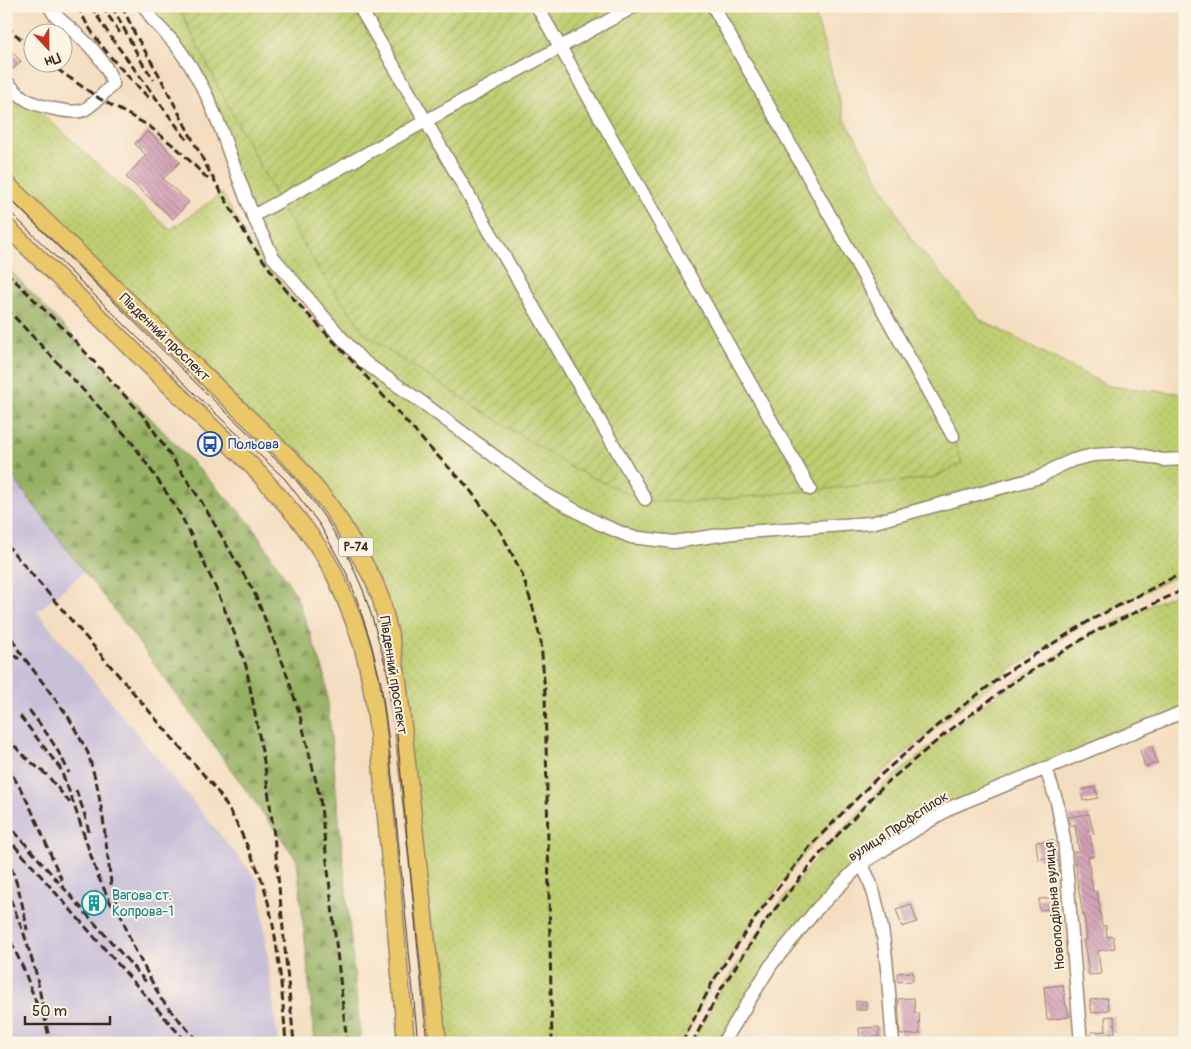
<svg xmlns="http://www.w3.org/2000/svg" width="1191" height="1049" viewBox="0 0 1191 1049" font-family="Pangolin,sans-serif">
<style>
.industrial{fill:#c8bfd8}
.grass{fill:url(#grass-dots);stroke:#7c7c48}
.forest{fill:url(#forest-firs);stroke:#686e40}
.garden{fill:url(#garden-furrows);stroke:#7c7c48}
.building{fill:url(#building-back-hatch)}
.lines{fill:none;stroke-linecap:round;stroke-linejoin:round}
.minor-casing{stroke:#98846e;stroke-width:15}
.major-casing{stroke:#98846e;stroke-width:19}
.minor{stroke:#fff;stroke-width:12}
.major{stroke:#eac769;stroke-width:16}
.tram{stroke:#3b2a1e;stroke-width:1}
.rail{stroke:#3b2a1e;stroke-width:3;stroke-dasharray:8 4;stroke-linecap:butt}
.labels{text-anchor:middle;stroke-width:4;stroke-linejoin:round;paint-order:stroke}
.shield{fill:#fcf5e5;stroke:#75675a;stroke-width:1}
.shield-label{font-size:12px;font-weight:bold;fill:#3b2a1e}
.street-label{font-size:14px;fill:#3b2a1e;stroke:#fcf5e5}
.transit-label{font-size:14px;fill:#164399;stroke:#fcf5e5;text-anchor:start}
.culture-label{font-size:14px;fill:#0d838f;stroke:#fcf5e5;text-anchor:start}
</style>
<defs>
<pattern id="grass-dots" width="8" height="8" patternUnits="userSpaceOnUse" patternTransform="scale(1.25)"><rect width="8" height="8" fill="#bdce71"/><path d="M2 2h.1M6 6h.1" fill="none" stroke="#a3b161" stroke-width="1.8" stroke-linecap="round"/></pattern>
<pattern id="forest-firs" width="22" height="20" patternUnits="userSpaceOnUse" patternTransform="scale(1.25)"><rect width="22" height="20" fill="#96b163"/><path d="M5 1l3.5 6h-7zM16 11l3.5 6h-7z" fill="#7c9051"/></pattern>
<pattern id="garden-furrows" width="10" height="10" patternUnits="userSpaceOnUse" patternTransform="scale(1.25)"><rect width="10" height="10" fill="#bdce71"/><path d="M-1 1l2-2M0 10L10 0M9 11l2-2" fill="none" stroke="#a3b161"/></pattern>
<pattern id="building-back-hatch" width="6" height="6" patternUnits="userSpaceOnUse" patternTransform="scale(1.25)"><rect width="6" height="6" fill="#d19fb5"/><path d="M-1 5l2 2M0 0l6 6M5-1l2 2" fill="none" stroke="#ab8293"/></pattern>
</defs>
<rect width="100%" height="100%" fill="#fcf5e5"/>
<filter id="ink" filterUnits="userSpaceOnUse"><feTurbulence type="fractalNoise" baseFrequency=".02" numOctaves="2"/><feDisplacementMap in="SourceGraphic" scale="10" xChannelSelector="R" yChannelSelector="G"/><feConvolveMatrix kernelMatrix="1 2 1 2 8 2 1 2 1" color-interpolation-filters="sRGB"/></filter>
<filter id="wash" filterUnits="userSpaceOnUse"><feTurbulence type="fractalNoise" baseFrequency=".0096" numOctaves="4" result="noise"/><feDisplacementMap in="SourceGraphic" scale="20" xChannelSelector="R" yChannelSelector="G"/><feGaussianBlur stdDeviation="1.12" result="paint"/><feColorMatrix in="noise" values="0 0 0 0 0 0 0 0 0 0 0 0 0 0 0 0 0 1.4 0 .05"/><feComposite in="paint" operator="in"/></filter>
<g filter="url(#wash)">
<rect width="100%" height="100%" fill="#f4ddbf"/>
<polygon class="industrial" points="6,468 84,572 37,612 259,882 278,1043 6,1043"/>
<g class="grass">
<polygon points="144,6 813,6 845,119 912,240 981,320 1108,386 1185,394 1185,574 1172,578 1089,621 1010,670 939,724 876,779 811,845 758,914 713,981 682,1043 438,1043 381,599 328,503 6,183 6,81 170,230 222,193 250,242 269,268 289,294 355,364 361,359 273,257 206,94"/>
<polygon points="1185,589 1185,711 952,807 861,864 817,909 723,1043 692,1043 721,989 767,919 819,855 883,786 945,734 1015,681 1096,631"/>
</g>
<polygon class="forest" points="6,266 251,524 296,595 325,675 361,1043 315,1043 297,860 120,617 84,572 6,468"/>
<polygon class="garden" points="178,6 713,6 952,436 962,463 933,478 696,502 645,501 572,468 392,353 365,333 319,270 281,206 217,84"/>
<g id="blocks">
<g class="building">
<polygon points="6,47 21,61 12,70 6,64"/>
<polygon points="148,131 180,162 163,179 189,202 173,219 126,177 146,155 135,144"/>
<polygon points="1152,746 1157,763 1145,767 1140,750"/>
<polygon points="1095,787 1098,798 1083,801 1081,790"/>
<polygon points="1089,814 1094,834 1090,835 1094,856 1088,857 1093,892 1097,891 1102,926 1106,926 1107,937 1113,936 1115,948 1098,951 1101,974 1089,975 1084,940 1087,939 1084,914 1083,915 1076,873 1077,873 1074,852 1079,852 1075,825 1070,825 1068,817"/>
<polygon points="1053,840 1055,858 1038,859 1036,842"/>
<polygon points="97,892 104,908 92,914 84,898"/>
<polygon points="1055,898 1056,909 1039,910 1039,899"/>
<polygon points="911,904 917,922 902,927 896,909"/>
<polygon points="913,972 913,981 898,982 897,973"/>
<polygon points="1063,985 1066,1007 1067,1007 1069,1017 1047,1020 1044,987"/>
<polygon points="914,998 915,1013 919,1013 920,1034 900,1035 898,999"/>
<polygon points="1107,998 1109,1010 1092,1013 1090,1000"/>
<polygon points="856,1001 866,1001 867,1010 856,1010"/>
<polygon points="1114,1016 1115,1033 1110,1033 1110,1041 1092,1042 1091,1032 1106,1031 1105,1017"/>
<polygon points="879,1027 879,1037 860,1038 859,1028"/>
</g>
</g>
</g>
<g filter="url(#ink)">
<use href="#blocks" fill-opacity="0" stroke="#98846e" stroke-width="1"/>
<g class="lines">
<defs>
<g id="minor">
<polyline points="144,6 153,20 176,45 190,65 206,94 221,129 231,158 253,216 273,257 339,335 361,359 371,367 423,403 544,493 598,523 631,537 674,542 733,533 871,523 1040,477 1055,468 1073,460 1093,455 1132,453 1163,460 1185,459"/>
<polyline points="359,6 645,499"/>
<polyline points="537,6 810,489"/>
<polyline points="713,6 953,436"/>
<path d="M6,81C12,87 19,96 27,100C38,106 72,115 84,110C95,104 104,93 113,84C104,53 77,35 54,14L49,6"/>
<polyline points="253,216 635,6"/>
<polyline points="1046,769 1057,802 1064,839 1081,1043"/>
<path d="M861,864C865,871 869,878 871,885C888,935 888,990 893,1043"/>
<polyline points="723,1043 771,965 817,909 861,864 952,807 1185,711"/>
</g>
<g id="major">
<polyline points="6,183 296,464 328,503 342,524 374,581 381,599 391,639 398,681 438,1043"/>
<path d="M6,226L253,467C285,503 318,538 338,582C348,606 359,631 365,656C379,712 381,771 387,828C393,900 400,971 406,1043"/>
</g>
</defs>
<use href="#minor" class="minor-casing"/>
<use href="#major" class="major-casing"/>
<use href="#minor" class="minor"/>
<use href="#major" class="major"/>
<g class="tram">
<polyline points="6,195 202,389 291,474 315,504 327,521 347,554 363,590 372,617 384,660 390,683 397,734 427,1043"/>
<polyline points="6,208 196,395 285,479 320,525 347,574 355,594 370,640 381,684 388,735 418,1043"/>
</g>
<g class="rail">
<path d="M78,6C93,42 123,71 150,99"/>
<polyline points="91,6 110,36 187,140"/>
<polyline points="102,6 120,33"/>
<polyline points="112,6 141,61 154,80"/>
<polyline points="122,6 135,34 158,73 209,171 250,242 269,268 289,294 355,364 428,446 467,486 501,532 522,574 533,608 541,642 545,693 552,1043"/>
<polyline points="6,26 32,49"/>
<polyline points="47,62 100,99 149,126 179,150 210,181"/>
<polyline points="6,272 65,330 146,419 201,501 254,592 284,666 299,712 320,798 347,1043"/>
<polyline points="6,308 131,441 166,492 180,514 191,535 218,593 237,640 246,666 265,767 274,835 294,1043"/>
<path d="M6,544L215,788C230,809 241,831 251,855C257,868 263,881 266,894C279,943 282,993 286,1043"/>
<polyline points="6,628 19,651 68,716 88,753 97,785 103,818 111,883 119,910 132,944 161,999 199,1043"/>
<polyline points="6,647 19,659"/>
<path d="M29,710C45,730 59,750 69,773"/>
<polyline points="20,716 60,768 71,796 97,874 112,906"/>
<polyline points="6,737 26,758 48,776 70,803"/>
<path d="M6,766C30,799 43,838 59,874L62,880"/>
<polyline points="76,790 84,812 89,832"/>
<polyline points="6,822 148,984"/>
<polyline points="6,836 187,1043"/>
<path d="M6,856C17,879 23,904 27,930"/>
<polyline points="6,888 24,934 36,973 50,1043"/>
<polyline points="6,931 24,970 37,1005"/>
<polyline points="682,1043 713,981 758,914 811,845 876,779 939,724 1010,670 1089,621 1172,578 1185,574"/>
<polyline points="692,1043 721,989 767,919 819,855 883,786 945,734 1015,681 1096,631 1185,589"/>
</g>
</g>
</g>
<defs>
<symbol id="bus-ring" viewBox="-11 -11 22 22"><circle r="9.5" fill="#fcf5e5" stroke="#1a4fb4" stroke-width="1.5"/><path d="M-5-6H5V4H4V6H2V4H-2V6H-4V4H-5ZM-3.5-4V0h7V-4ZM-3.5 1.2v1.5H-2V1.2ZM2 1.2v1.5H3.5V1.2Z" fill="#1a4fb4"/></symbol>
<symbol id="building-ring" viewBox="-11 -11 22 22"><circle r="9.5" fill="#fcf5e5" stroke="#0f9aa8" stroke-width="1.5"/><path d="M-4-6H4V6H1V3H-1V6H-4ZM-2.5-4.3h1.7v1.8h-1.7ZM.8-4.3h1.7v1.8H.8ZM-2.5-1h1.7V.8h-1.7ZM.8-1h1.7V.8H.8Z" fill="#0f9aa8"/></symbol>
</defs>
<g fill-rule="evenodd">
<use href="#bus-ring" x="196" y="430" width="28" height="28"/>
<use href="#building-ring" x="80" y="889" width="28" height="28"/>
</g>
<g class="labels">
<rect class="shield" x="338.5" y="537.5" width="35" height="19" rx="4"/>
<g class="shield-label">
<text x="356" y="551">Р-74</text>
</g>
<g class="street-label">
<text transform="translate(165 337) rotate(44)" y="5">Південний проспект</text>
<text transform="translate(394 675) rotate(81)" y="5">Південний проспект</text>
<text transform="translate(898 826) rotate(-33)" y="5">вулиця Профспілок</text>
<text transform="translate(1054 906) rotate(-95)" y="5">Новоподільна вулиця</text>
</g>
<g class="transit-label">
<text x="228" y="449">Польова</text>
</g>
<g class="culture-label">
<text x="112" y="900">Вагова ст.<tspan x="112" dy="16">Копрова-1</tspan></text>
</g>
</g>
<rect width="1191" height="1049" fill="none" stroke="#fcf5e5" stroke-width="25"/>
<g transform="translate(48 48) rotate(158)"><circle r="24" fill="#fcf5e5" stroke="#afa495"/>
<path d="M0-4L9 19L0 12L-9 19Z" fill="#c8321e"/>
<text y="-8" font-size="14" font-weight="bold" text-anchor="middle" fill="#3b2a1e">Пн</text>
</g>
<path d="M25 1016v8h85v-8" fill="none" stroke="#3b2a1e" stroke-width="2.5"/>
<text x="32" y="1016" font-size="15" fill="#3b2a1e" stroke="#fcf5e5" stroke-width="4" paint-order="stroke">50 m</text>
</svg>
